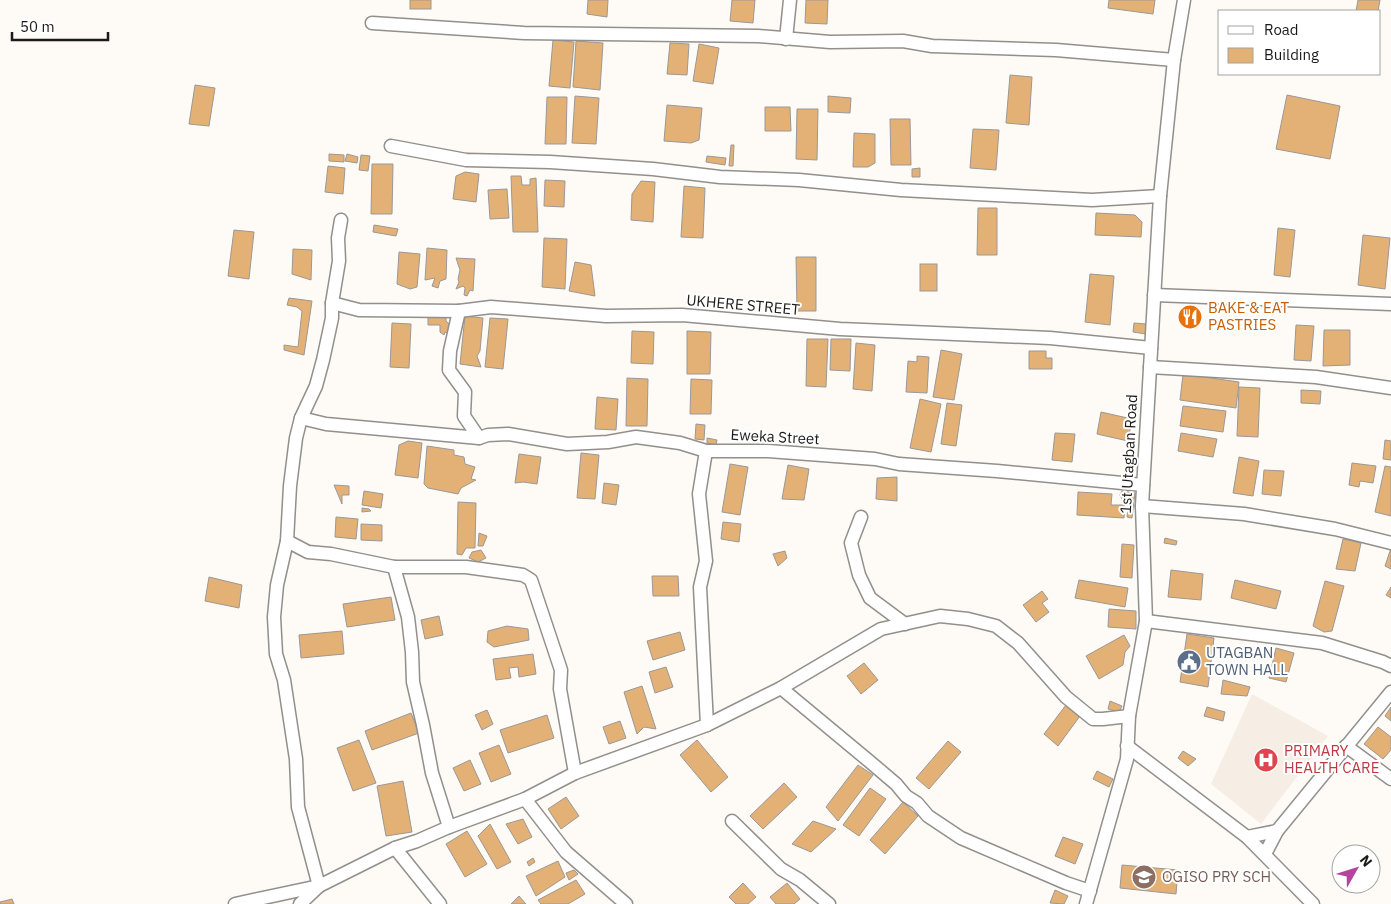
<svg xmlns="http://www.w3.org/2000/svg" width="1391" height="904" viewBox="0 0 1391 904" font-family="'IBM Plex Sans',sans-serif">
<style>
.built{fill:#f6ede4}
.building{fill:#e3b176;stroke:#9b9895}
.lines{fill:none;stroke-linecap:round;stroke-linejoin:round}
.minor-casing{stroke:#928f8c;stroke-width:15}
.minor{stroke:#fff;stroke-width:12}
.labels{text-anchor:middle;stroke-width:4;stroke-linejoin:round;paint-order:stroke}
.street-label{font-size:15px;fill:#1b1a19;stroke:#fff}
.food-label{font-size:15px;fill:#c56008;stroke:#fff;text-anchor:start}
.service-label{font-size:15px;fill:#4e5e75;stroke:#fff;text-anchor:start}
.health-label{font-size:15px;fill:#be3a42;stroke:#fff;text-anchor:start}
.education-label{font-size:15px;fill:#785e54;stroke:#fff;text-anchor:start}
</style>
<rect width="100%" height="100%" fill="#fefbf7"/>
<polygon class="built" points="1252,694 1328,736 1261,824 1211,784"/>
<g class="building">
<rect x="410" y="0" width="21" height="9"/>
<polygon points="588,0 608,0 607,17 587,14"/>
<polygon points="732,0 755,0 753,23 730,21"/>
<polygon points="806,0 828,0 827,24 805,23"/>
<polygon points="1109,0 1155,0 1153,14 1108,8"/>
<polygon points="1358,0 1380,0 1378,11 1356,11"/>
<polygon points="553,40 574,42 570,88 549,86"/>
<polygon points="576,41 603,43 600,90 573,87"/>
<polygon points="670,43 689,44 687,75 667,74"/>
<polygon points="699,44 719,48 713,84 693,81"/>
<polygon points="1010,75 1032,77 1029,125 1006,123"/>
<polygon points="195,85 215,88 209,126 189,124"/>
<polygon points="1287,95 1340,106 1330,159 1276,149"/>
<polygon points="575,96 599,98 596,144 572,143"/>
<polygon points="828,96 851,98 850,113 828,112"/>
<polygon points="547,97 567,97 566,144 545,144"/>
<polygon points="667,105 702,108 699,140 691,143 664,141"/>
<polygon points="765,107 790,107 791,131 765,131"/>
<polygon points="797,109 818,109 817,160 796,159"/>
<polygon points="890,119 910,119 911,165 891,165"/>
<polygon points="973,129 999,130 996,170 970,168"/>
<polygon points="854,133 875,134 875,163 868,167 853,167"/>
<polygon points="731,145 734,145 733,166 729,166"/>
<polygon points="329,154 344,155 344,162 329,161"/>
<polygon points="347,154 358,157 357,163 345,161"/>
<polygon points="361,155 370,156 368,171 359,170"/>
<polygon points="707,156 726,158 725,165 706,162"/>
<polygon points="372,164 393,164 392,214 371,214"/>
<polygon points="328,166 345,168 343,194 325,192"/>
<polygon points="920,168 920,177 912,177 912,169"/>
<polygon points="465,172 479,174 476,202 453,199 456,176"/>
<polygon points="511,176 521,176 522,185 530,185 530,179 536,178 538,232 513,232"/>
<polygon points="545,180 565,181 564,207 544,206"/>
<polygon points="641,181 655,182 653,222 631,220 632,194"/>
<polygon points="684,186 705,188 703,238 681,237"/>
<polygon points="507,189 509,218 490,219 488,190"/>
<polygon points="978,208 997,208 997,255 977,255"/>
<polygon points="1096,213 1135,215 1142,222 1141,237 1095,235"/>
<polygon points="374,225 398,229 396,236 373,232"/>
<polygon points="1278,228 1295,230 1290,277 1274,275"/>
<polygon points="234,230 254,232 249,279 228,276"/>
<polygon points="1363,235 1390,238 1385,289 1358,285"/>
<polygon points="544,238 567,239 565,289 542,287"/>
<polygon points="427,248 447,250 446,279 440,281 438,288 432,286 435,278 425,280"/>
<polygon points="293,249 312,250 311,280 292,274"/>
<polygon points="399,252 420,254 417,287 410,289 397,284"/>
<polygon points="796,257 816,257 816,311 797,311"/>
<polygon points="456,258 475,259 473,291 470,290 467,296 464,295 465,288 463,286 456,289 459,282 458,279 460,270"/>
<polygon points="575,262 591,265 595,296 569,291"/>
<rect x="920" y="264" width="17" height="27"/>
<polygon points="1090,274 1114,276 1110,325 1085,322"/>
<polygon points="289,298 312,301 304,355 284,350 284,345 298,347 302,311 297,307 287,305"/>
<polygon points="440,315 446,318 446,321 450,325 448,333 445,332 444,335 440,332 440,325 428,325 428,316"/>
<polygon points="465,316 483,318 480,351 477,356 481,367 460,364"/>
<polygon points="490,318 508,319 503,369 485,367"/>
<polygon points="392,323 411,324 409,368 390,367"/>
<polygon points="1134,323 1147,324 1146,334 1133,332"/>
<polygon points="1296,325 1314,326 1311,361 1294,360"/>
<polygon points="1324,330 1350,330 1350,365 1323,366"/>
<polygon points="632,331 654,332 653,364 631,363"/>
<polygon points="687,331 711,332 710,374 687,374"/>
<polygon points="807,339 828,339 826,387 806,386"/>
<polygon points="831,339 851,339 850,371 830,370"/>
<polygon points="856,343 875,345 872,391 853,389"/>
<polygon points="941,350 962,354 954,400 933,397"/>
<polygon points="1029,351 1046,351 1046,358 1052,358 1052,369 1029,369"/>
<polygon points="917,356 929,357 927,393 906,392 908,361 917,362"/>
<polygon points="1183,374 1239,382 1236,408 1180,400"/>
<polygon points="627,378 648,379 647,426 626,426"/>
<polygon points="691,379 712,380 711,414 690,414"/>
<polygon points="1239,387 1260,388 1258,437 1237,436"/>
<polygon points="1301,390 1321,391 1320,404 1301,403"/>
<polygon points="597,397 618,399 616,430 595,429"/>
<polygon points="920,399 941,404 931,452 910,448"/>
<polygon points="947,403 962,405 956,446 941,444"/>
<polygon points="1183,406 1226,411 1223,432 1180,426"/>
<polygon points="1101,412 1132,419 1128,441 1097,434"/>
<polygon points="696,424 705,425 704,440 695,439"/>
<polygon points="1055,433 1075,434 1072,462 1052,460"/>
<polygon points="1181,433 1217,439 1213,457 1178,451"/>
<polygon points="707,438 717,440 716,445 707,443"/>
<polygon points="1385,440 1391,441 1391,460 1383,459"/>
<polygon points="408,441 422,443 418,478 395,475 399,445"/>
<polygon points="427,446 454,450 454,455 464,457 465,464 475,467 471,479 476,480 461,488 458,494 428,488 424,484"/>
<polygon points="581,453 599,455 595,499 577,498"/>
<polygon points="519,454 541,457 537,484 523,482 515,483"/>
<polygon points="1239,457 1259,461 1253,496 1233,493"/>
<polygon points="1352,463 1376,466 1373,483 1360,481 1359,487 1349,485"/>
<polygon points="730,464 748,467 740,515 722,512"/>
<polygon points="788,465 809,469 804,500 782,499"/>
<polygon points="1385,466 1391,467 1391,516 1375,512"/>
<polygon points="1264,470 1284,471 1281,496 1262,494"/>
<polygon points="897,477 897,501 876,499 877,478"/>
<polygon points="604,483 619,485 616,505 602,503"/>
<polygon points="334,485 349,486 349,495 342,495 342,504"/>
<polygon points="364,491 383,494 381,508 362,505"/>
<polygon points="1122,491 1135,493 1132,518 1127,517 1129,500 1122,499 1120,495"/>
<polygon points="1078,492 1112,494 1111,505 1125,505 1124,518 1077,515"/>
<polygon points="458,502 476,503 475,548 466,548 462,555 457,554"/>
<polygon points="362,508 369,509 371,511 362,512"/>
<polygon points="336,517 358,519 356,539 335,537"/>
<polygon points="723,522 741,524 739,542 721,539"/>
<polygon points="361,524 382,525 382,541 361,540"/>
<polygon points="479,533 487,536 483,546 478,546"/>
<polygon points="1165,538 1177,541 1176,545 1164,543"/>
<polygon points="1343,539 1361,543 1355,571 1336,569"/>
<polygon points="1122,544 1134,545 1132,578 1120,577"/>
<polygon points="1391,548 1391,569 1385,566"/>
<polygon points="481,550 486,558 478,562 469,558 472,552"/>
<polygon points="785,551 787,558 778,566 773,554"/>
<polygon points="1171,570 1203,574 1201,600 1168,597"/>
<polygon points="652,576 678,576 679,596 653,596"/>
<polygon points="209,577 242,585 239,608 205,601"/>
<polygon points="1079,580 1128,588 1125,607 1075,598"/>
<polygon points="1235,580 1281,591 1276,609 1231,598"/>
<polygon points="1325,581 1344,586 1332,631 1324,632 1313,626"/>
<polygon points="1391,587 1391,598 1386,595"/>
<polygon points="1042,591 1048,599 1042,603 1049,612 1036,622 1023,605"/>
<polygon points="391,597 395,620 347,627 343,604"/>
<polygon points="1109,609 1136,611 1136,629 1108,627"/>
<polygon points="439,616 443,635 425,639 421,620"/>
<polygon points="507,626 528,629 529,640 494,647 487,642 488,631"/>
<polygon points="342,631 344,654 301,658 299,635"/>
<polygon points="680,632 685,650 653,660 647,641"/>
<polygon points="1187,634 1214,638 1208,687 1180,682"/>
<polygon points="1124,635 1130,646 1125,652 1123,665 1099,679 1086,656"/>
<polygon points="1276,648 1294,653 1286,682 1269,678"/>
<polygon points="533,654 536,674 519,677 518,667 509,668 511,678 496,680 493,659"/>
<polygon points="864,663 878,680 861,694 847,676"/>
<polygon points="666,667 673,687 655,693 649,672"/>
<polygon points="1223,680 1250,687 1247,696 1221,694"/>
<polygon points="642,686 656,729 644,727 637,734 624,692"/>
<polygon points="1110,701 1122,706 1119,712 1108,709"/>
<polygon points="1066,705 1080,716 1058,746 1044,734"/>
<polygon points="1207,707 1225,712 1223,721 1204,716"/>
<polygon points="1391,707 1391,721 1385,716"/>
<polygon points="487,710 493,724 482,730 475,715"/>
<polygon points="411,713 419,733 372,750 365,731"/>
<polygon points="547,715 554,738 508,753 500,730"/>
<polygon points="620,721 626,738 609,744 603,727"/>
<polygon points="1378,727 1391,737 1391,750 1383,759 1364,744"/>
<polygon points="359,740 376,783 353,791 337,748"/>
<polygon points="697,740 728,777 711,792 680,755"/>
<polygon points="948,741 961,752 929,789 916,778"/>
<polygon points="499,745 511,774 491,782 479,753"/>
<polygon points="1183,751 1196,759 1188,766 1178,758"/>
<polygon points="470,760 481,784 464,791 453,768"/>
<polygon points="858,765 873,775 838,821 826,807"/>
<polygon points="1097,771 1113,779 1109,787 1093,779"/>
<polygon points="403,781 412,832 386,836 377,786"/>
<polygon points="784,783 797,797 763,829 750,816"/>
<polygon points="870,788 886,799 859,836 843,825"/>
<polygon points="566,797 579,816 561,829 548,809"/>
<polygon points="903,802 918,816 885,854 870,840"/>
<polygon points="523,819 532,837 518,844 506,824"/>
<polygon points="813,821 836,829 811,852 792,844"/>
<polygon points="490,824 511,862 497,869 478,836"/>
<polygon points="467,831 487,864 465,877 446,844"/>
<polygon points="1063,837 1083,844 1075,864 1055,856"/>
<polygon points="533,858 535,862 529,866 527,862"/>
<polygon points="558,861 565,877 536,896 526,876"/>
<polygon points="1122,865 1178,870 1176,894 1120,888"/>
<polygon points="574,870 578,874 569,880 566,873"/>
<polygon points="576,880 585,894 568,904 541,904 538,900"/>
<polygon points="743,883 756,897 748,904 736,904 729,897"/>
<polygon points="787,883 800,899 794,904 776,904 770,897"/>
<polygon points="1055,890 1068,896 1064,904 1050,903"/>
<polygon points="519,896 526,904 511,904"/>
<polygon points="12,899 14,904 0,904 0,902"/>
</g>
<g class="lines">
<defs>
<g id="minor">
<polyline points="372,23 524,33 758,36 830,42 903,41 932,46 1056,50 1174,60"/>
<polyline points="786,39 790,0"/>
<polyline points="391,146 466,160 550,162 653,169 720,177 799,180 901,190 1092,200 1160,196"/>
<polyline points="1154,295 1391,304"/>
<polyline points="332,303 359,310 459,311 491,307 606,316 682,315 840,329 1050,338 1151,348"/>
<polyline points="459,311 450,351 449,370 465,392 464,416 479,438"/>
<polyline points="1150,367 1316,377 1391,388"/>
<polyline points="301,418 326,424 479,438 488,435 508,434 567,444 608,442 636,437 680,443 706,451 768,451 875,459 899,464 997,471 1143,485"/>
<polyline points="706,451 699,494 706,561 700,587 707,725"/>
<polyline points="1142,506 1244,514 1335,529 1391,543"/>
<polyline points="861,517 851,543 859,575 870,598 905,624"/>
<polyline points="287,541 308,552 331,554 394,567 466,567 523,575 531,580 561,670 560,689 575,773"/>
<polyline points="394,567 408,617 412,652 413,682 423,725 432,773 449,827"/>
<polyline points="1146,621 1322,643 1383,662 1391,666"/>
<polyline points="781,688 869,761 896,784 906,796 917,803 928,816 961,838 1066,883 1090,891"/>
<polyline points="1127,746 1247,837 1313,904"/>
<polyline points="1346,746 1391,779"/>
<polyline points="525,799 566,852 626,904"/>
<polyline points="732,821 781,869 800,880 829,904"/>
<polyline points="1247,837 1277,831"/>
<polyline points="395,848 440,904"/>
<polyline points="1265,854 1277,831 1391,692"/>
<polyline points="235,904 319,886 395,848 417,841 449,827 525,799 575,773 707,725 781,688 881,629 940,616 968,619 996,626 1018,643 1066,697 1093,719 1103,719 1129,716"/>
<polyline points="300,904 319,886 298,807 296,759 284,680 276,654 274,617 277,585 287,541 290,486 296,438 301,418 316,386 323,360 332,318 332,303 339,261 338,238 341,220"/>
<polyline points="1086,904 1127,759 1129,716 1146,621 1142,506 1160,196 1174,60 1184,0"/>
</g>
</defs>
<use href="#minor" class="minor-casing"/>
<use href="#minor" class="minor"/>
</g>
<defs>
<symbol id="restaurant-disc" viewBox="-11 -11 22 22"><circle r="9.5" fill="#e8710a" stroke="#fff"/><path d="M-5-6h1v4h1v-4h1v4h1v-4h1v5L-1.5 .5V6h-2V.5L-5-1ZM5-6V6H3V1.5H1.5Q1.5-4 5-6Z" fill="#fff"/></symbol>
<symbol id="civic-disc" viewBox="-11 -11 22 22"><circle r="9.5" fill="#5c6f8a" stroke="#fff"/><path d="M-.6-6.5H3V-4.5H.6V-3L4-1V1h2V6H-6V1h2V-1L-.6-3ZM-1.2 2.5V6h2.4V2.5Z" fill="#fff"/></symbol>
<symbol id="hospital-disc" viewBox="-11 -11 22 22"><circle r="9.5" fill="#e0444e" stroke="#fff"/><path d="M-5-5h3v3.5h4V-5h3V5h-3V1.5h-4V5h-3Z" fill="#fff"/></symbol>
<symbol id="school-disc" viewBox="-11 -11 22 22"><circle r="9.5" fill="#8d6e63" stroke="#fff"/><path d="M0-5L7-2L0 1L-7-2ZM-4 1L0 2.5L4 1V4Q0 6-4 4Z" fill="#fff"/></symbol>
</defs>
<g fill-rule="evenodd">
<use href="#restaurant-disc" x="1176" y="303" width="28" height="28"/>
<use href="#civic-disc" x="1175" y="648" width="28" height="28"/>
<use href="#hospital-disc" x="1252" y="746" width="28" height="28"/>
<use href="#school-disc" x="1130" y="863" width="28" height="28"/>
</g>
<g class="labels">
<g class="street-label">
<text transform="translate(743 305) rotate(5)" y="5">UKHERE STREET</text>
<text transform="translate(775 437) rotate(3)" y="5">Eweka Street</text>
<text transform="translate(1129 454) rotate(-87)" y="5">1st Utagban Road</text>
</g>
<g class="food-label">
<text x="1208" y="313">BAKE &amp; EAT<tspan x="1208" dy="17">PASTRIES</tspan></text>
</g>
<g class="service-label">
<text x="1206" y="658">UTAGBAN<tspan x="1206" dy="17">TOWN HALL</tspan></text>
</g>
<g class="health-label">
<text x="1284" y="756">PRIMARY<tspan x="1284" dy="17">HEALTH CARE</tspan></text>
</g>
<g class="education-label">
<text x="1162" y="882">OGISO PRY SCH</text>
</g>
</g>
<rect x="1218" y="10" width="162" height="65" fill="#ffffff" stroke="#a4a3a3"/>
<rect x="1228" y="26" width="25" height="8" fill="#ffffff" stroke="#a4a3a3"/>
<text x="1264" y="35" font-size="15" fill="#1b1a19">Road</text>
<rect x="1228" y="48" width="25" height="15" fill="#e3b176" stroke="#a4a3a3"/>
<text x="1264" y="60" font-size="15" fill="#1b1a19">Building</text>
<g transform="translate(1356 869) rotate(51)"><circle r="24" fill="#ffffff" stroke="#a4a3a3"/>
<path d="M0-4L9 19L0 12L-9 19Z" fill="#b6449e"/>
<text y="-8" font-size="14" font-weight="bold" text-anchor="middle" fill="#1b1a19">N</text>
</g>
<path d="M12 32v8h96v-8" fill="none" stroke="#1b1a19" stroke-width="2.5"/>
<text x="20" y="32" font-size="15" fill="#1b1a19" stroke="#ffffff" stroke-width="4" paint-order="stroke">50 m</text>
</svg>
